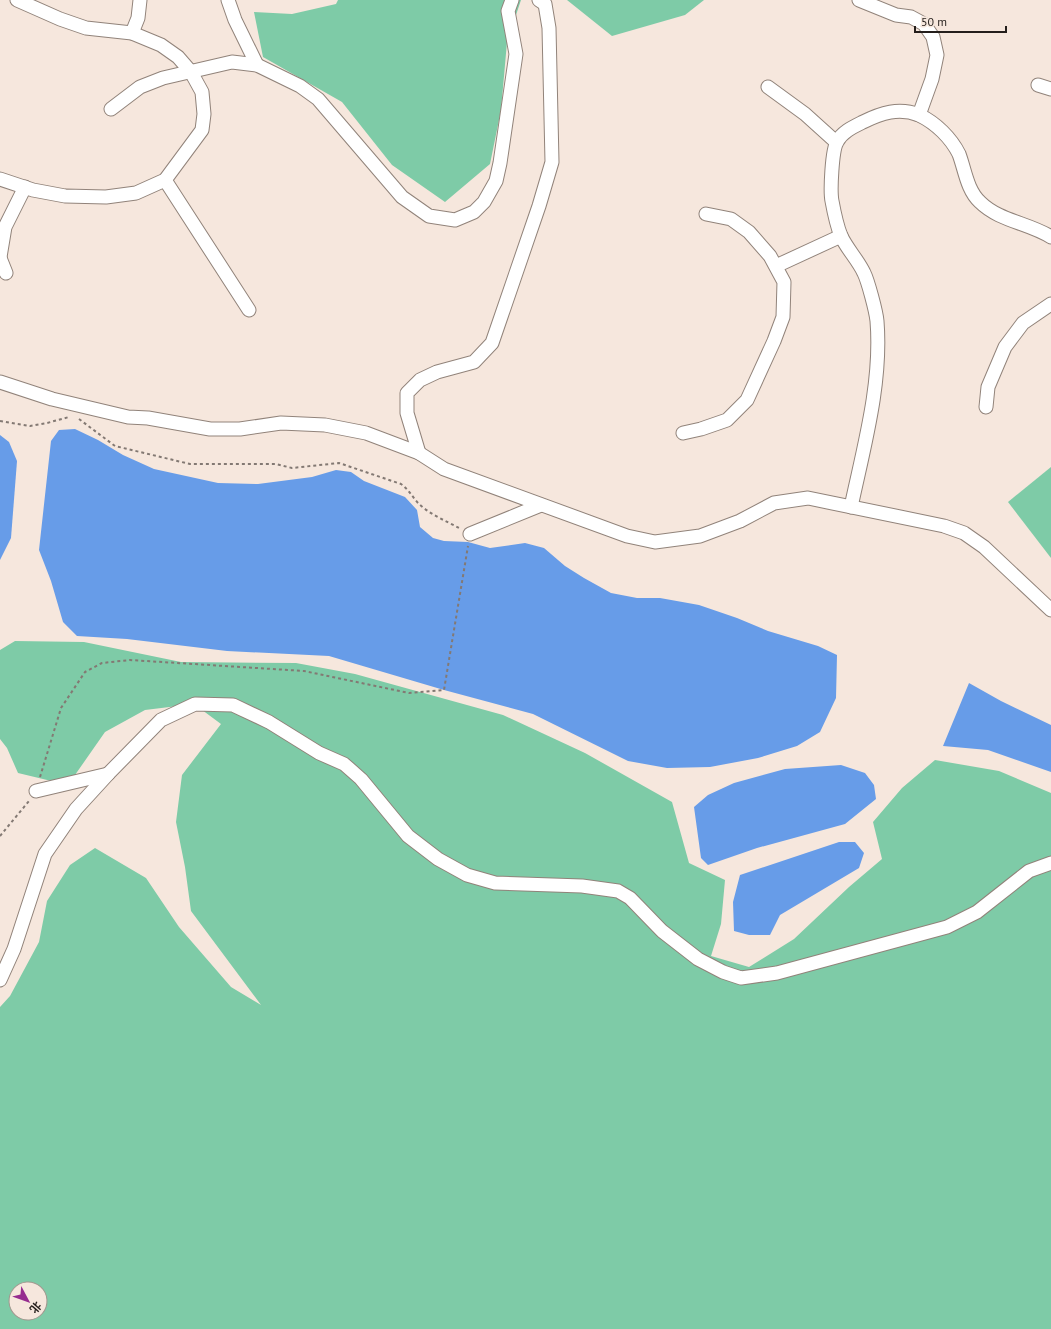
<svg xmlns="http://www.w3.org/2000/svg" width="1051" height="1329" viewBox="0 0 1051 1329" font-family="'PT Sans','Noto Sans SC',sans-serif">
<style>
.green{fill:#7ecba7;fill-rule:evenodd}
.water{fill:#679ce8}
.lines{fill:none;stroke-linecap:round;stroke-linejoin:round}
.minor-casing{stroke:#91837a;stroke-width:15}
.path{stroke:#837973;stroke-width:2;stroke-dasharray:3 3;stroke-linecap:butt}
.minor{stroke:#fff;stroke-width:13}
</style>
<rect width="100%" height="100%" fill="#f6e7dd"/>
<g class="green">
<polygon points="338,0 521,0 507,42 501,110 490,164 445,202 392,165 342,102 263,57 254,12 292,14 336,4"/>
<polygon points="567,0 704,0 685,15 612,36"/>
<polygon points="1051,467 1051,558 1008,502"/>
<path d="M15,641L84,642L181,662L296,663L355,674L503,715L585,753L672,802L689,863L725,880L721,924L711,956L749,967L794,939L849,887L882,859L873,822L902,788L935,760L999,771L1051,793V1329H0V1007L10,996L39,942L47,901L70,865L95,848L146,878L179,927L231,987L261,1005L191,911L185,867L176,822L182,775L221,724L194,704L145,710L105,732L68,785L18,773L7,748L0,739V650ZM16,1289H40V1313H16Z"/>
</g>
<g class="water">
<polygon points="75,429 98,440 123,455 154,469 218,483 258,484 312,477 336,470 351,472 364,481 405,497 417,510 420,527 433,538 444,541 468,542 490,548 525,543 544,548 565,566 584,578 611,593 637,598 660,598 699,605 737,618 768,631 818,646 837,655 836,698 820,732 797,746 758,758 710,767 667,768 628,761 533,714 444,690 329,656 227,651 127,639 77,636 63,622 51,581 39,550 51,441 59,430"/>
<polygon points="0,435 9,442 17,461 11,538 0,560"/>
<polygon points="969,683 1001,701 1051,725 1051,772 988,750 943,746"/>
<polygon points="841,765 865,773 874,785 876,799 845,824 757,848 708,865 701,858 694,807 708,795 734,783 785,769"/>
<polygon points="839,842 855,842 864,853 859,868 780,915 770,935 749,935 734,931 733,902 740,875"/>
</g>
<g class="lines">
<defs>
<g id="minor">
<polyline points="228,0 235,20 257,65"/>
<polyline points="859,0 896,15 911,17 924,24 933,37 937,55 932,79 919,115"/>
<polyline points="132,33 138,18 140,0"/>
<polyline points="1038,85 1051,89"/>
<polyline points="768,87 805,114 836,142"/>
<polyline points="111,109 140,87 163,78 232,62 257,65 300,86 318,99 402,197 429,216 455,220 474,212 484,202 496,181 500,163 516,54 508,11 512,0"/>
<polyline points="0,179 33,190 65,196 106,197 136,193 165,180 202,130 204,114 202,92 191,72 178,57 161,45 132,33 86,28 60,19 17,0"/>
<polyline points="165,180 249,310"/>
<polyline points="0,257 5,227 25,187"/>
<polyline points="0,258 6,273"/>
<polyline points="776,266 841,236"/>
<polyline points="0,382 52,399 128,417 148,418 210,429 240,429 281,423 325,425 366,433 419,453 444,469 627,536 655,542 700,536 740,521 774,503 808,498 944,526 964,533 984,547 1051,610"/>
<polyline points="986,407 988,387 1005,347 1023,323 1051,304"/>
<polyline points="683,433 701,429 727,420 747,400 774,341 783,317 784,282 770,256 749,232 731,219 706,214"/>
<polyline points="419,453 407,413 407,393 420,380 437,372 474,362 492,343 539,206 552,162 549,28 545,4 539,0"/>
<path d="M851,507C864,446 882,383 877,321C876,311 868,281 864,273C858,260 847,249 841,236C837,226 834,212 832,201C830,191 832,150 837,142C842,132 853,127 863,122C881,113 899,107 919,115C936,123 951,138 959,154C965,170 967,190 980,202C999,221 1029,223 1051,237"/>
<polyline points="470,534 541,505"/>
<polyline points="36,791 108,774"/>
<polyline points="0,980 14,949 45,854 76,809 108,774 161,720 195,704 233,705 269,722 319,753 344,764 361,779 408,836 438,859 467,875 495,883 582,886 618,891 630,898 662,931 698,959 723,972 741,978 777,973 947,927 977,912 1029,871 1051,863"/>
</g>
</defs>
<use href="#minor" class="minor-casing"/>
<g class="path">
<path d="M79,419L115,446L190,464H276L292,468L339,463L401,484C408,489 412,496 418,503C429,514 446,521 459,528"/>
<polyline points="0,421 30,426 47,423 69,417"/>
<polyline points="40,777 61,708 85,672 102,663 130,660 304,671 409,693 444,690 468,546"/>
<polyline points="0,836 29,801"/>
</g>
<use href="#minor" class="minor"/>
</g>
<g transform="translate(28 1301) rotate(131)"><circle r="19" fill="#f6e7dd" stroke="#a2978f"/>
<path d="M0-3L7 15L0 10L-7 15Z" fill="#962c8f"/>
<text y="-6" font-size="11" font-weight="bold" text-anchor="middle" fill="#241e1b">北</text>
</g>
<path d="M915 26v6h91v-6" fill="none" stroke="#241e1b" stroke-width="2"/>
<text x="921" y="26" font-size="12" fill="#241e1b" stroke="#f6e7dd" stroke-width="3" paint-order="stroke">50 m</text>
</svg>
